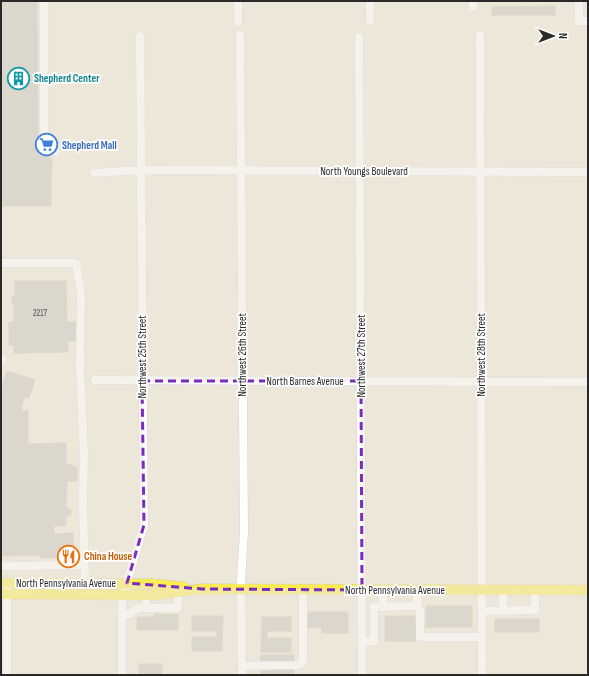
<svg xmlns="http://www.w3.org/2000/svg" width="589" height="676" viewBox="0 0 589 676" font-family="'Sofia Sans Condensed',sans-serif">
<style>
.building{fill:#c8c4ba;stroke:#c8c4b3}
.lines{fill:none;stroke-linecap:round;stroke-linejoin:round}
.minor-casing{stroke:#cfd0e3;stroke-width:9}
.major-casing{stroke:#ccc;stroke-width:11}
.minor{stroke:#fff;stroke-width:8}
.major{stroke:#faec52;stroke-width:10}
.marked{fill:none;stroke:#7b2cbf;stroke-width:3;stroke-dasharray:8 5;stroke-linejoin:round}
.labels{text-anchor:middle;stroke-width:3.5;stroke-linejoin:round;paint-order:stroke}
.number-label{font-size:9px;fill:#51504d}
.culture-label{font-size:11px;font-weight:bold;fill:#0d838f;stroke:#fff;text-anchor:start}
.shop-label{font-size:11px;font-weight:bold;fill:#366cbe;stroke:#fff;text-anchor:start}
.street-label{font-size:11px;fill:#292929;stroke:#fff}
.food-label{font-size:11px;font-weight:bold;fill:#c56008;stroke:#fff;text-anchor:start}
</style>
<rect width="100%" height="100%" fill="#ede7da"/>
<g class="building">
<polygon points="1,1 37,1 38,155 50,155 50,159 52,159 52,170 51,170 51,206 1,206"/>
<polygon points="555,6 555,15 492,15 492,7"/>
<polygon points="15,281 66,281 67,322 76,322 76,341 68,341 68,352 14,353 14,345 9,345 9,322 14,322 14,304 12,304 12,296 15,296"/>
<polygon points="7,371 35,380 29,398 25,397 22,405 22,411 28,411 28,444 66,443 66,464 77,467 77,481 67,481 66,509 68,508 72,511 70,516 66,516 66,525 54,526 54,534 73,533 73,558 41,558 41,555 1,556 1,389"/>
<rect x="426" y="606" width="46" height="21"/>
<polygon points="306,612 322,612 322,627 306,628"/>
<rect x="322" y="612" width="26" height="21"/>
<polygon points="154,614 178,615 178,630 137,630 137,617 154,617"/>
<polygon points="192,616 223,616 222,651 192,651 192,637 217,637 217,631 192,631"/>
<polygon points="385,616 415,616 416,641 385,641"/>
<polygon points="262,617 291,617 291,631 267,631 267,638 291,638 291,652 261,652"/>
<rect x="495" y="619" width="31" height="13"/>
<rect x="526" y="619" width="13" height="13"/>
<polygon points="261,655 294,655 294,663 260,663"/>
<rect x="139" y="664" width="23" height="11"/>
<polygon points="261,668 294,669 294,675 261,675"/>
</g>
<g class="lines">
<defs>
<g id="minor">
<polyline points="44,1 44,129 45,136 56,152"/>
<polyline points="473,1 473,7"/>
<polyline points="579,1 579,21 588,21"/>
<polyline points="370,21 370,1"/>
<polyline points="238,22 238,1"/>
<polyline points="240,35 244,531 241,581 242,675"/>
<polyline points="480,35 482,675"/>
<polyline points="359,37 362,675"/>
<polyline points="94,173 141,170 588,172"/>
<polyline points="1,263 76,263 81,294 80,366 84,455 83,500 85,583"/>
<polyline points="1,361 2,359"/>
<polyline points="95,380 588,382"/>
<polyline points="1,566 84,565"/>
<polyline points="7,583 7,675"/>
<polyline points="383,590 383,607"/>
<polyline points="417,590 417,606 420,610 420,637 482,637"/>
<polyline points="146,595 146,608 178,608 178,592"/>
<polyline points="503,610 503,590"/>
<polyline points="482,611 535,610 535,590"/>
<polyline points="122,614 130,614 138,608 146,608"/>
<polyline points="362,642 374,641 374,607 417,606"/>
<polyline points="242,666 300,665 303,660 303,589"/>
<polyline points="122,675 122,607 123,595 144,525 140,36"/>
</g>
<g id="major">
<polyline points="1,583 152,584 184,587"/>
<polyline points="1,594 153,595 202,589 588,590"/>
</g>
</defs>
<use href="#minor" class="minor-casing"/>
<use href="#major" class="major-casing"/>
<use href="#minor" class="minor"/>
<use href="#major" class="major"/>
</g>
<path d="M0 0H589V676H0ZM142,381H361L362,590L202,589L127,583L144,525Z" fill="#ede7da" fill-opacity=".55" fill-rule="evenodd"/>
<path class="marked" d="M142,381H361L362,590L202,589L127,583L144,525Z"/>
<defs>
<symbol id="building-ring" viewBox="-11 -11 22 22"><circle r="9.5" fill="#fff" stroke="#0f9aa8" stroke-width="1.5"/><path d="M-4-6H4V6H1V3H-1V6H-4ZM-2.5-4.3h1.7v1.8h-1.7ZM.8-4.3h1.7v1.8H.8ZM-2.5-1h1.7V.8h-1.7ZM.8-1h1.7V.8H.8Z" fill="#0f9aa8"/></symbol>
<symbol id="supermarket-ring" viewBox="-11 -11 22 22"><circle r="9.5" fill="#fff" stroke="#3f7fe0" stroke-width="1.5"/><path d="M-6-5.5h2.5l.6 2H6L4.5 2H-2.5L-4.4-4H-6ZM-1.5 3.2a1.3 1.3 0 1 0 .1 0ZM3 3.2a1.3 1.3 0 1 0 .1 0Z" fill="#3f7fe0"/></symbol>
<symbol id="restaurant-ring" viewBox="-11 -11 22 22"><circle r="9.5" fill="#fff" stroke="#e8710a" stroke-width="1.5"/><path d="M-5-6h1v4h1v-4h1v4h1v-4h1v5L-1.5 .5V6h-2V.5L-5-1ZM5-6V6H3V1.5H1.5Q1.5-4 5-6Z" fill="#e8710a"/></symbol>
</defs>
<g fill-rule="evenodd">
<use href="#building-ring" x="6" y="66" width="25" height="25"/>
<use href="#supermarket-ring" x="34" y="132" width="25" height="25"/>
<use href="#restaurant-ring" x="56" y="544" width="25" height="25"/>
</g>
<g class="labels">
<g class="number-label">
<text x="40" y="316">2217</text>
</g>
<g class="culture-label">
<text x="34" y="82">Shepherd Center</text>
</g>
<g class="shop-label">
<text x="62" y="149">Shepherd Mall</text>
</g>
<g class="street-label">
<text x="364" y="175">North Youngs Boulevard</text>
<text transform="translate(242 355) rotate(-90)" y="4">Northwest 26th Street</text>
<text transform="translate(481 355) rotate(-90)" y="4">Northwest 28th Street</text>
<text transform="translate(361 356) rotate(-90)" y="4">Northwest 27th Street</text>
<text transform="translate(142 357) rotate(-90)" y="4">Northwest 25th Street</text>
<text x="305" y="385">North Barnes Avenue</text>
<text x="66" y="587">North Pennsylvania Avenue</text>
<text x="395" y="594">North Pennsylvania Avenue</text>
</g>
<g class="food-label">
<text x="84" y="560">China House</text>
</g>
</g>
<rect width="589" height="676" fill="none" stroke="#292929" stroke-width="4"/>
<g transform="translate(553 36) rotate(90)" stroke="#ffffff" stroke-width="3" paint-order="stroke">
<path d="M0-3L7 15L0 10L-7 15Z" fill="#292929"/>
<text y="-6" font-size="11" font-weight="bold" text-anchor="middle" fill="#292929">N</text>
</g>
</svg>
